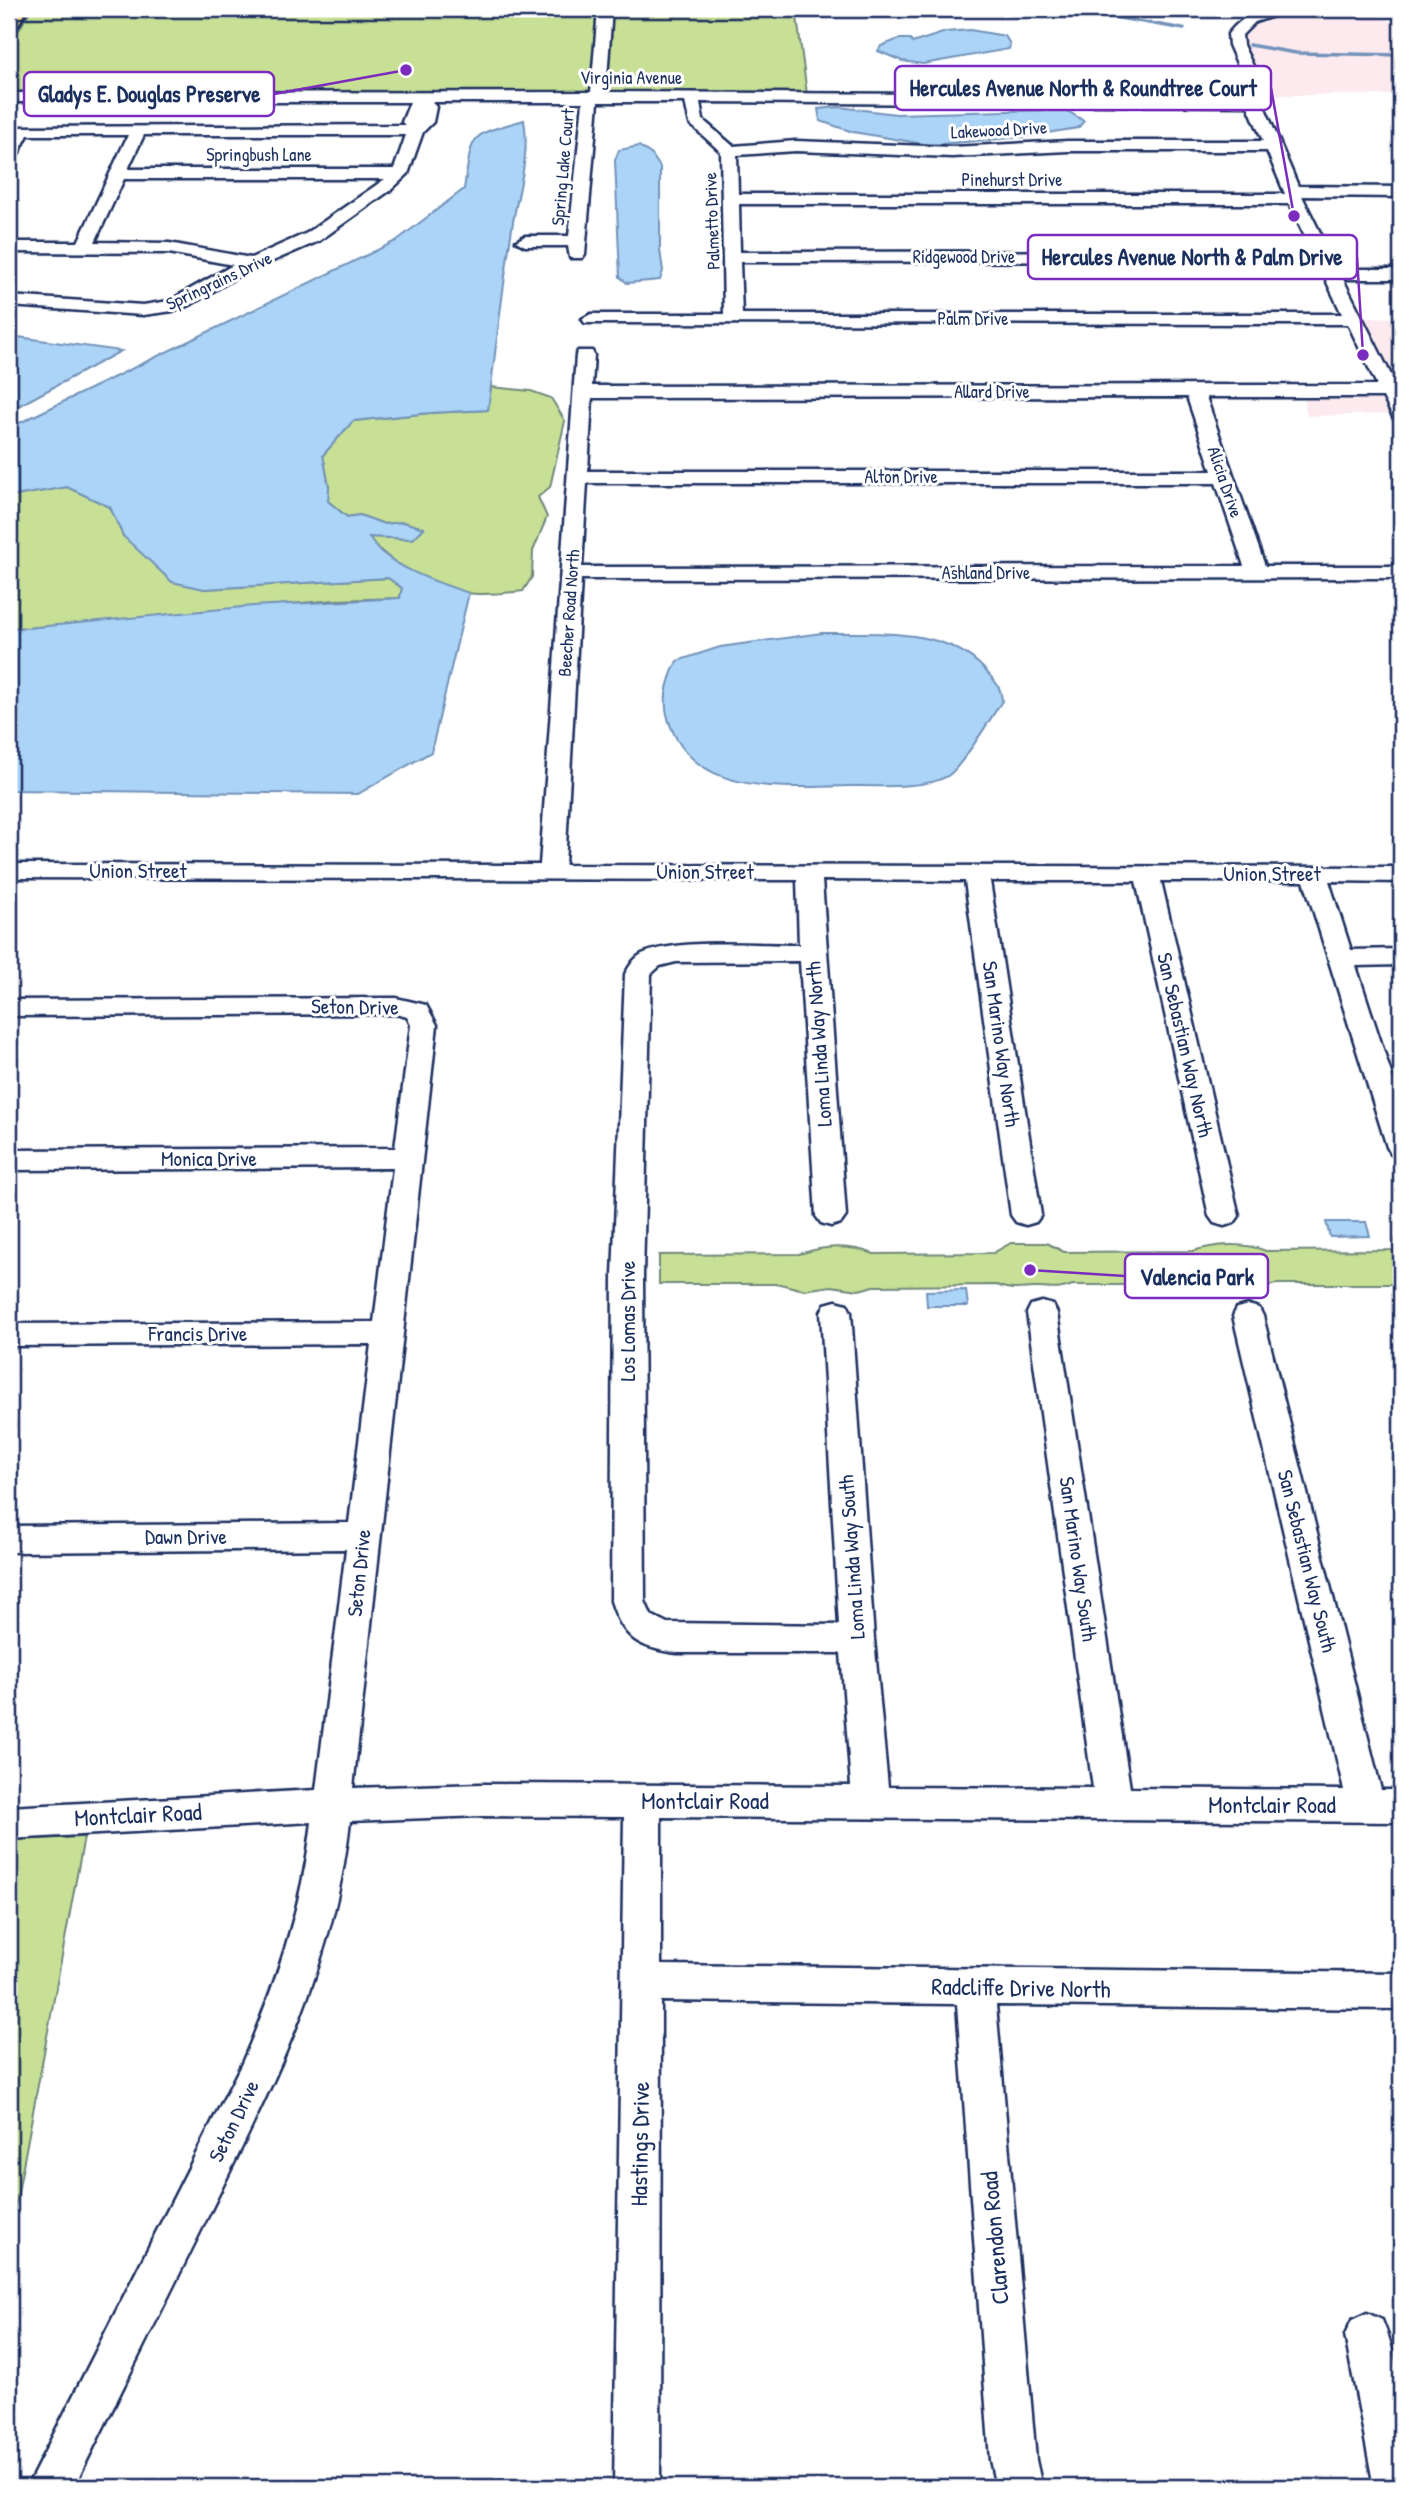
<svg xmlns="http://www.w3.org/2000/svg" width="1410" height="2496" viewBox="0 0 1410 2496" font-family="'Patrick Hand',sans-serif">
<style>
.built{fill:#fceaef}
.green{fill:#c7e096;stroke:#71887a;stroke-width:2}
.water{fill:#acd4f6;stroke:#7292b9;stroke-width:2}
.lines{fill:none;stroke-linecap:round;stroke-linejoin:round}
.stream{stroke:#7292b9;stroke-width:3.5}
.minor-casing{stroke:#1b2f5e;stroke-width:5}
.major-casing{stroke:#1b2f5e;stroke-width:6}
.minor{fill:#fff;fill-rule:evenodd}
.major{fill:#fbe180;fill-rule:evenodd}
.labels{text-anchor:middle;stroke-width:6;stroke-linejoin:round;paint-order:stroke}
.far-street-label{font-size:18px;fill:#1b2f5e;stroke:#fff}
.street-label{font-size:21px;fill:#1b2f5e;stroke:#fff}
.near-street-label{font-size:24px;fill:#1b2f5e;stroke:#fff}
.leader{fill:none;stroke:#7b2cbf;stroke-width:2.5}
.callout-dot{fill:#7b2cbf;stroke:#fff;stroke-width:2.5}
.callout{fill:#fff;stroke:#7b2cbf;stroke-width:2.5}
.callout-label{font-size:23px;text-anchor:middle;font-weight:bold;fill:#1b2f5e}
</style>
<rect width="100%" height="100%" fill="#fff"/>
<filter id="ink" filterUnits="userSpaceOnUse"><feTurbulence type="fractalNoise" baseFrequency=".0143" numOctaves="2"/><feDisplacementMap in="SourceGraphic" scale="14" xChannelSelector="R" yChannelSelector="G"/><feConvolveMatrix kernelMatrix="1 2 1 2 8 2 1 2 1" color-interpolation-filters="sRGB"/></filter>
<g filter="url(#ink)">
<g class="built">
<polygon points="1291,9 1364,9 1401,26 1401,95 1263,95 1240,39 1243,30 1275,13"/>
<polygon points="1360,317 1401,318 1401,387 1395,388"/>
<polygon points="1303,395 1384,395 1394,414 1307,416"/>
</g>
<g class="green">
<polygon points="31,9 796,9 807,94 9,93 9,47"/>
<path d="M491,387L531,391L551,398L565,421L550,487L538,497L547,517L533,551L532,577L523,591C506,593 484,596 468,593C434,585 388,565 369,537L412,539L423,528L403,522L384,524L360,515L347,517L328,501L329,487L323,455L353,421L430,413L488,410Z"/>
<polygon points="67,487 110,507 123,536 204,589 388,578 402,588 400,598 335,600 27,628 9,627 9,497"/>
<path d="M1401,1235V1284H1276C1255,1290 1223,1289 1202,1285H1073C1054,1292 1051,1287 1034,1288C1017,1289 1014,1291 996,1285L874,1286L859,1290L831,1286L804,1290L780,1284H659V1255L799,1254C825,1246 848,1244 874,1254L993,1253L1011,1243H1047L1064,1252L1193,1251C1216,1244 1244,1242 1266,1251L1396,1250L1395,1240Z"/>
<polygon points="84,1837 12,2225 9,2225 9,1840"/>
</g>
<g class="water">
<polygon points="970,30 1005,36 1010,44 1009,49 923,64 902,61 878,51 881,46 899,39 910,39 912,43 946,32"/>
<polygon points="839,107 896,114 1049,110 1069,112 1084,121 1078,128 1022,137 930,145 853,132 820,121 818,109"/>
<path d="M524,120C530,154 519,188 513,222C503,284 496,347 488,410L430,413L353,421L323,455L329,487L328,501L347,517L360,515L384,524L403,522L424,528L413,539L369,537C385,566 439,583 469,593L431,752L358,794L9,790V627L27,628L253,606L400,598L402,588L388,578L204,589L172,582L123,536L110,507L67,487L9,497V428L396,241L464,189C473,131 468,136 524,120Z"/>
<polygon points="639,146 652,155 660,167 660,250 663,271 660,280 627,283 620,277 615,160 619,150"/>
<polygon points="18,337 121,351 9,411 9,347"/>
<path d="M822,633C876,634 945,626 985,670C995,681 1001,686 1002,701C992,716 962,766 949,775C929,789 874,786 849,786C788,787 698,797 671,727C661,703 666,684 677,661L720,647Z"/>
<polygon points="1326,1222 1366,1222 1370,1236 1330,1237"/>
<polygon points="966,1290 968,1306 927,1306 926,1291"/>
</g>
<g class="lines">
<g class="stream">
<polyline points="1067,9 1184,29"/>
<polyline points="1249,45 1296,53 1401,55"/>
</g>
<defs>
<g id="minor">
<path d="M598,9H612L606,92L1249,96L1250,93L1229,45L1228,34C1244,13 1262,9 1288,9L1286,12L1255,22L1242,35L1243,45L1266,93L1262,101L1298,186L1401,187V197L1302,196L1338,269H1401V279H1343L1396,385H1401V421L1394,419L1383,397H1206L1265,566H1401V578L581,579L565,865L1401,867V882L1329,881L1351,950L1401,949V965L1356,966L1401,1104V1157L1391,1154L1387,1147L1304,881H1161L1239,1216L1234,1223L1224,1226L1214,1223L1209,1216L1136,881H990L1041,1215L1036,1222L1026,1225L1016,1222L1011,1215L965,881L822,880L846,1216L841,1223L831,1226L821,1223L816,1216L800,961L676,962L660,966L651,974L643,1276L645,1601L651,1615L667,1623L839,1625L821,1312L825,1304L836,1301L847,1304L851,1312L874,1639L888,1787L1093,1788L1027,1313L1031,1305L1042,1302L1053,1305L1057,1313L1130,1788L1344,1790L1233,1316L1237,1308L1248,1305L1259,1308L1263,1316L1381,1790H1401V1822L661,1817V1965L1401,1973V2009L996,2005L1036,2460L1042,2487H996L990,2460L957,2004L661,2001L660,2487H614L624,1817L481,1816L350,1821C334,1967 274,2082 210,2212C165,2304 119,2395 74,2487H27L242,2063C276,1985 302,1907 312,1822L9,1839V1807L316,1790L346,1549L9,1552V1526L349,1523L371,1344L9,1346V1324L374,1322L393,1168L9,1170V1150L395,1148L411,1025L407,1017L396,1014L9,1016V1000L396,998L426,1005L437,1025L353,1788L481,1784L851,1786L841,1653H677C639,1648 623,1639 611,1601L613,1276L625,974C630,966 634,958 642,954C679,938 757,945 799,945L797,880L9,878V864L540,865L576,355L578,351H592L594,355L592,386L1377,385L1348,324L585,323L582,319L591,314H724L721,152L690,124L685,102H598L585,254L582,258H570L568,246H525L516,241L525,236H569L583,102H432L436,107L433,122L423,132L408,174L392,189L319,241L236,277L190,305L173,311L143,315L9,306V296L143,305L169,301L233,265L169,253L9,252V242H78L128,135H28L15,160L9,162V142L17,127L405,125L402,122L410,102H9V93L591,92ZM700,102L1248,106L1263,141H1068L952,147L796,141L733,146L703,120ZM144,135H406L394,169H128ZM796,151L952,157L1068,151H1267L1285,194H738L737,155ZM124,179H385L307,233L251,258L169,243L95,242ZM739,204H1289L1312,251L740,252ZM1317,261L1342,314H742L740,262ZM1187,397L1212,471H588L592,398ZM587,483H1216L1244,566L582,567Z"/>
<path d="M1367,2313L1382,2320C1405,2373 1401,2431 1401,2487H1374L1345,2335L1352,2320Z"/>
</g>
<polygon id="major" points="9,9 27,9 16,28 9,30"/>
</defs>
<use href="#minor" class="minor-casing"/>
<use href="#major" class="major-casing"/>
<use href="#minor" class="minor"/>
<use href="#major" class="major"/>
</g>
</g>
<g class="labels">
<g class="far-street-label">
<text x="631" y="84">Virginia Avenue</text>
<text transform="translate(999 130) rotate(-3)" y="6">Lakewood Drive</text>
<text x="259" y="161">Springbush Lane</text>
<text transform="translate(563 167) rotate(-85)" y="6">Spring Lake Court</text>
<text x="1012" y="186">Pinehurst Drive</text>
<text transform="translate(712 221) rotate(-92)" y="6">Palmetto Drive</text>
<text x="964" y="263">Ridgewood Drive</text>
<text transform="translate(219 281) rotate(-25)" y="6">Springrains Drive</text>
<text x="973" y="325">Palm Drive</text>
<text x="992" y="398">Allard Drive</text>
<text x="901" y="483">Alton Drive</text>
<text transform="translate(1225 482) rotate(71)" y="6">Alicia Drive</text>
<text x="986" y="579">Ashland Drive</text>
<text transform="translate(569 613) rotate(-86)" y="6">Beecher Road North</text>
</g>
<g class="street-label">
<text x="138" y="878">Union Street</text>
<text x="705" y="879">Union Street</text>
<text x="1272" y="881">Union Street</text>
<text transform="translate(355 1007) rotate(1)" y="7">Seton Drive</text>
<text transform="translate(819 1044) rotate(-94)" y="7">Loma Linda Way North</text>
<text transform="translate(1001 1044) rotate(82)" y="7">San Marino Way North</text>
<text transform="translate(1185 1045) rotate(77)" y="7">San Sebastian Way North</text>
<text x="209" y="1166">Monica Drive</text>
<text transform="translate(628 1321) rotate(-90)" y="7">Los Lomas Drive</text>
<text x="198" y="1341">Francis Drive</text>
<text x="186" y="1544">Dawn Drive</text>
<text transform="translate(852 1557) rotate(-94)" y="7">Loma Linda Way South</text>
<text transform="translate(1078 1559) rotate(82)" y="7">San Marino Way South</text>
<text transform="translate(1307 1561) rotate(76)" y="7">San Sebastian Way South</text>
<text transform="translate(359 1573) rotate(-84)" y="7">Seton Drive</text>
<text transform="translate(234 2121) rotate(-64)" y="7">Seton Drive</text>
</g>
<g class="near-street-label">
<text x="705" y="1809">Montclair Road</text>
<text x="1272" y="1813">Montclair Road</text>
<text transform="translate(138 1815) rotate(-3)" y="8">Montclair Road</text>
<text transform="translate(1021 1988) rotate(1)" y="8">Radcliffe Drive North</text>
<text transform="translate(640 2144) rotate(-89)" y="8">Hastings Drive</text>
<text transform="translate(995 2238) rotate(-95)" y="8">Clarendon Road</text>
</g>
</g>
<path class="leader" d="M1294 216L1271 88M406 70L274 94M1363 355L1357 257M1030 1270L1125 1276"/>
<g class="callout-dot">
<circle cx="1294" cy="216" r="7"/>
<circle cx="406" cy="70" r="7"/>
<circle cx="1363" cy="355" r="7"/>
<circle cx="1030" cy="1270" r="7"/>
</g>
<g class="callout">
<rect x="895" y="66" width="376" height="44" rx="7"/>
<rect x="24" y="72" width="250" height="44" rx="7"/>
<rect x="1028" y="235" width="329" height="44" rx="7"/>
<rect x="1125" y="1254" width="143" height="44" rx="7"/>
</g>
<g class="callout-label">
<text x="1083" y="96">Hercules Avenue North &amp; Roundtree Court</text>
<text x="149" y="102">Gladys E. Douglas Preserve</text>
<text x="1192" y="265">Hercules Avenue North &amp; Palm Drive</text>
<text x="1197" y="1285">Valencia Park</text>
</g>
<rect width="1410" height="2496" fill="none" stroke="#fff" stroke-width="35"/>
<rect x="18" y="18" width="1375" height="2461" fill="none" stroke="#1b2f5e" stroke-width="2.5" filter="url(#ink)"/>
</svg>
